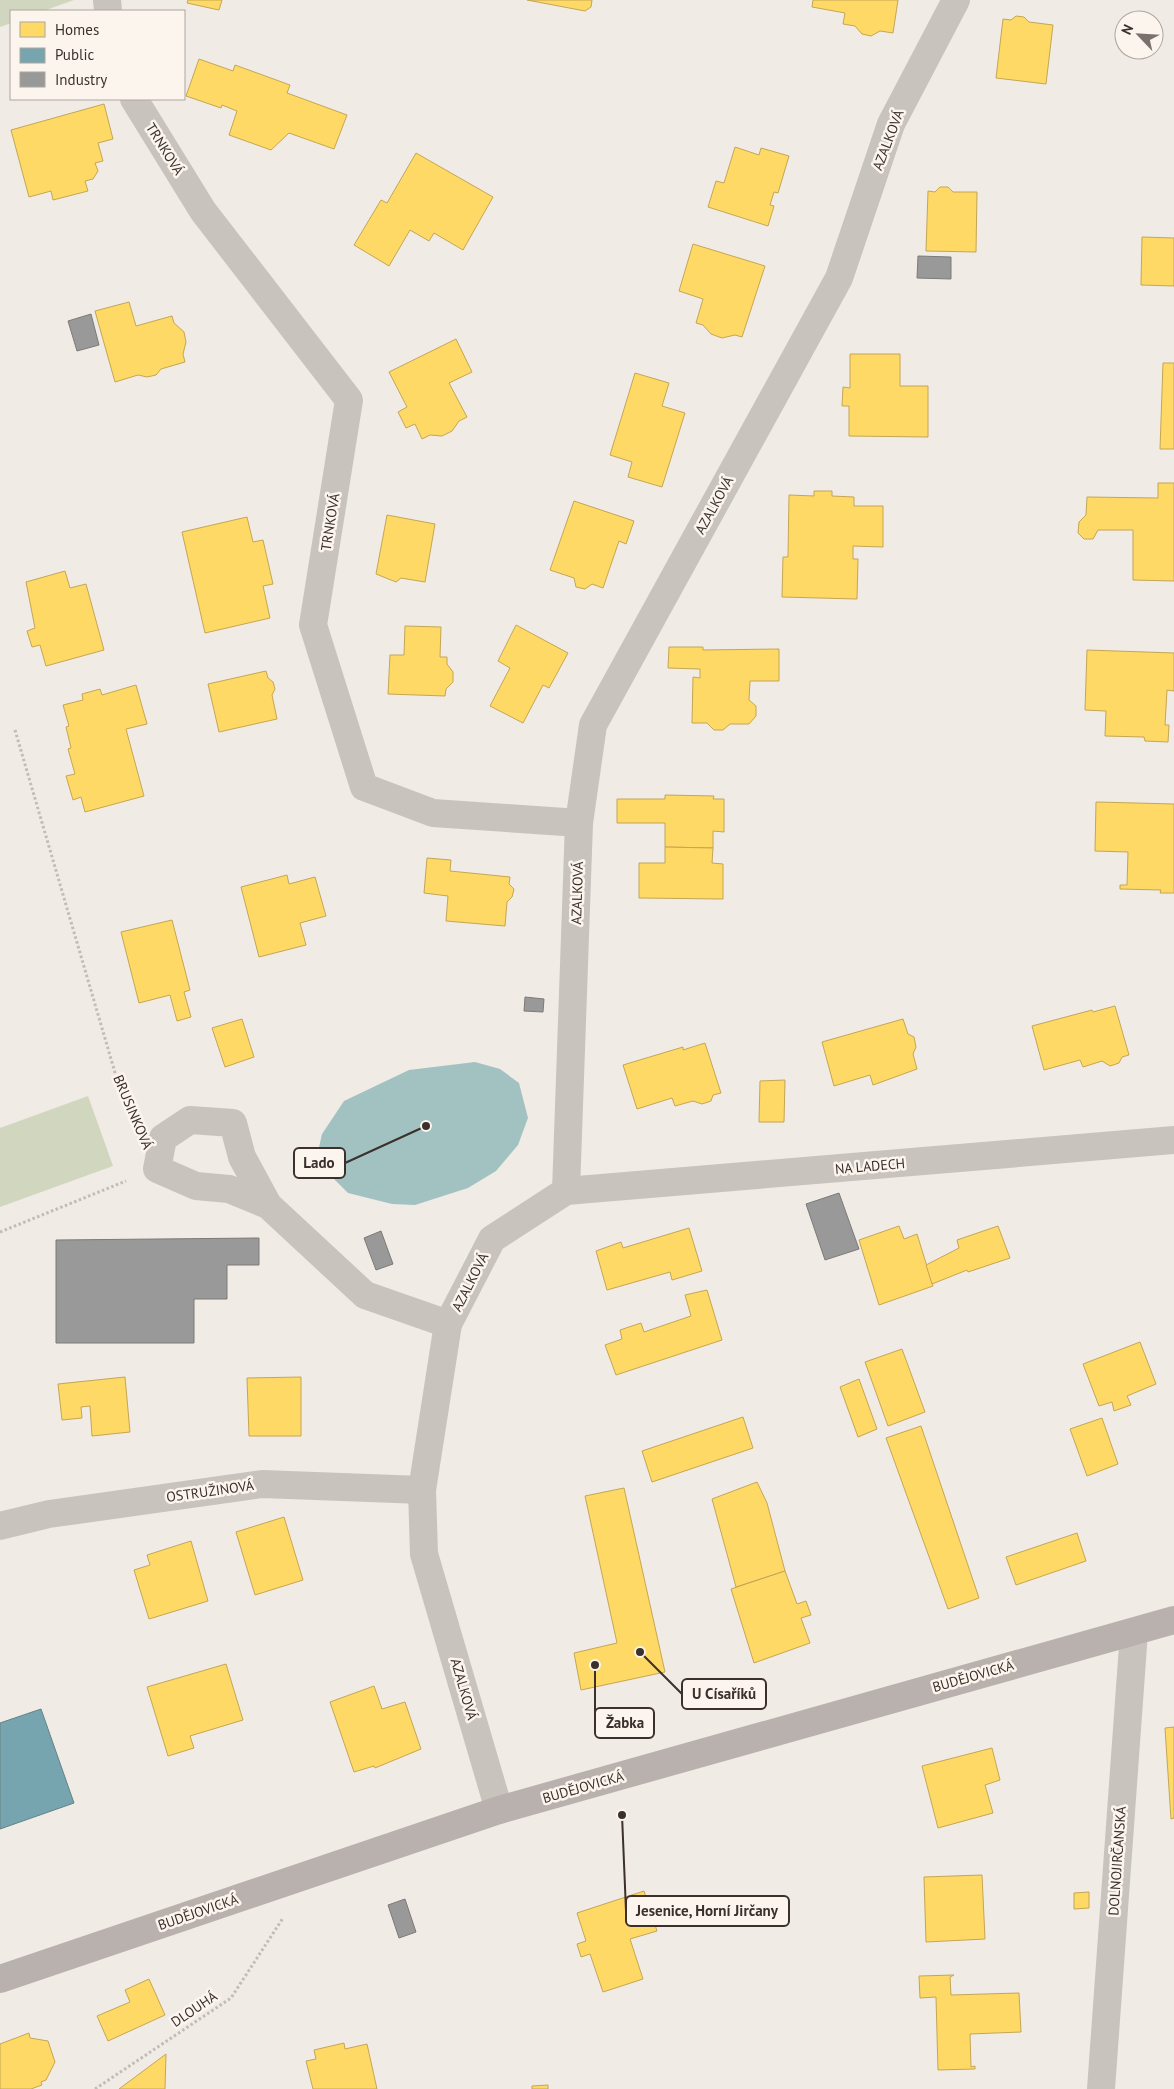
<svg xmlns="http://www.w3.org/2000/svg" width="1174" height="2089" viewBox="0 0 1174 2089" font-family="'PT Sans',sans-serif">
<style>
.green{fill:#d1d6bf}
.water{fill:#a1c2c1}
.homes{fill:#ffd966;stroke:#c4a654}
.public{fill:#76a5af;stroke:#648287}
.industry{fill:#999;stroke:#7d7a78}
.lines{fill:none;stroke-linecap:round;stroke-linejoin:round}
.path{stroke:#c2bbb6;stroke-width:3;stroke-dasharray:2.5 2.5;stroke-linecap:butt}
.minor{stroke:#c9c3be;stroke-width:28}
.major{stroke:#b8b1ad;stroke-width:28}
.labels{text-anchor:middle;stroke-width:5;stroke-linejoin:round;paint-order:stroke}
.street-label{font-size:14px;fill:#3b302b;stroke:#fbf5ee}
.leader{fill:none;stroke:#3b302b;stroke-width:2}
.callout-dot{fill:#3b302b;stroke:#fbf5ee;stroke-width:2}
.callout{fill:#fbf5ee;stroke:#3b302b;stroke-width:2}
.callout-label{font-size:15px;text-anchor:middle;font-weight:bold;fill:#3b302b}
</style>
<rect width="100%" height="100%" fill="#f0ebe5"/>
<g class="green">
<polygon points="0,0 74,0 43,11 11,11 11,23 0,27"/>
<polygon points="88,1096 113,1166 0,1207 0,1128"/>
</g>
<polygon class="water" points="475,1062 500,1069 519,1083 528,1118 518,1145 496,1171 468,1188 415,1205 392,1204 348,1193 323,1168 317,1156 322,1134 344,1101 409,1070"/>
<g class="homes">
<polygon points="188,0 222,0 219,10 187,3"/>
<polygon points="527,0 592,0 591,7 585,11"/>
<polygon points="813,0 898,0 893,33 880,31 871,36 862,34 855,26 843,24 845,13 812,7"/>
<polygon points="1016,16 1024,17 1029,22 1053,25 1046,84 996,78 1003,19 1011,20"/>
<polygon points="199,59 233,71 235,65 290,85 287,93 347,115 334,149 289,133 271,150 229,135 237,111 222,105 221,108 186,96"/>
<polygon points="104,104 113,139 98,143 103,161 95,163 98,171 93,179 85,181 88,191 53,200 51,191 29,197 11,130"/>
<polygon points="735,147 759,155 761,148 789,156 778,193 774,192 770,205 774,206 768,226 708,207 716,181 724,183"/>
<polygon points="416,153 493,197 463,250 434,233 429,241 410,230 389,266 354,245 381,200 387,203"/>
<polygon points="940,187 948,187 953,192 977,192 976,252 926,251 928,191 935,192"/>
<polygon points="1142,237 1174,238 1174,286 1141,285"/>
<polygon points="693,244 765,266 742,337 735,335 722,338 711,334 703,325 696,323 703,299 679,291"/>
<polygon points="129,302 136,326 172,316 174,323 184,332 186,342 183,354 185,362 161,369 156,375 147,377 138,375 115,382 95,311"/>
<polygon points="456,339 472,372 449,383 467,417 459,421 452,431 442,436 430,435 422,439 415,424 406,428 398,412 407,407 389,372"/>
<polygon points="850,354 900,354 900,386 928,386 928,437 849,436 849,406 842,406 843,387 850,388"/>
<polygon points="1163,363 1174,363 1174,449 1160,449"/>
<polygon points="635,373 669,383 662,406 685,413 662,487 628,477 632,462 610,455"/>
<polygon points="1158,483 1174,483 1174,581 1133,580 1133,530 1098,530 1093,539 1084,539 1078,533 1079,522 1086,515 1087,497 1158,498"/>
<polygon points="814,491 832,491 832,496 854,497 854,506 883,506 883,547 853,546 853,559 858,559 857,599 782,597 783,557 788,557 789,495 814,496"/>
<polygon points="574,501 634,521 626,544 619,541 603,588 592,584 585,589 576,587 574,578 550,570"/>
<polygon points="387,515 435,524 425,582 401,578 396,582 376,574"/>
<polygon points="247,517 253,542 263,540 273,584 263,586 270,618 205,633 182,532"/>
<polygon points="65,571 70,588 86,584 104,650 46,666 40,645 32,647 27,631 35,628 26,582"/>
<polygon points="516,625 568,653 549,688 543,685 523,723 490,706 510,668 498,661"/>
<polygon points="405,626 441,627 440,657 447,657 447,664 453,672 453,682 446,689 445,696 388,694 390,655 404,655"/>
<polygon points="669,647 703,647 703,650 779,649 779,681 750,681 749,700 756,706 756,716 749,724 730,724 723,730 714,730 707,723 692,723 693,677 700,678 700,669 668,668"/>
<polygon points="1087,650 1174,653 1174,691 1167,690 1165,725 1169,725 1168,742 1145,741 1144,737 1105,736 1106,711 1085,710"/>
<polygon points="266,671 268,678 273,682 275,689 272,695 277,719 219,732 208,684"/>
<polygon points="136,685 147,724 126,729 144,796 85,812 81,797 73,800 66,776 75,774 68,749 71,748 66,727 69,726 63,705 83,700 82,694 100,689 102,695"/>
<polygon points="665,795 714,796 713,799 724,799 724,832 713,831 713,848 665,847 665,823 617,823 617,799 665,799"/>
<polygon points="1096,802 1174,804 1174,893 1160,893 1161,890 1120,889 1120,885 1127,885 1128,852 1095,851"/>
<polygon points="665,847 713,848 712,863 723,864 723,899 639,898 639,863 665,863"/>
<polygon points="427,858 451,860 450,871 510,877 509,884 514,889 512,897 507,902 505,926 446,921 448,896 424,893"/>
<polygon points="287,875 289,884 315,877 326,916 300,923 306,945 259,957 241,887"/>
<polygon points="172,920 190,990 184,992 191,1017 177,1021 170,995 139,1003 121,932"/>
<polygon points="1115,1006 1129,1055 1122,1057 1119,1063 1110,1066 1102,1061 1083,1067 1080,1060 1044,1070 1032,1026 1092,1010 1093,1012"/>
<polygon points="242,1019 254,1057 225,1067 212,1028"/>
<polygon points="903,1019 908,1034 914,1037 916,1047 913,1054 917,1069 873,1085 870,1075 834,1086 822,1042"/>
<polygon points="705,1043 721,1093 713,1095 711,1101 702,1104 693,1101 675,1106 672,1098 637,1109 623,1065 683,1047 683,1050"/>
<polygon points="785,1080 784,1122 759,1122 760,1081"/>
<polygon points="899,1226 904,1239 917,1234 933,1286 879,1305 859,1240"/>
<polygon points="998,1226 1010,1258 968,1272 967,1270 932,1284 926,1265 959,1248 957,1240"/>
<polygon points="689,1228 702,1271 672,1280 670,1272 607,1290 596,1251 621,1242 623,1248"/>
<polygon points="707,1290 722,1340 616,1375 605,1345 622,1339 620,1330 641,1323 644,1332 691,1316 685,1295"/>
<polygon points="1140,1342 1156,1384 1127,1396 1131,1405 1114,1411 1112,1402 1099,1406 1083,1364"/>
<polygon points="902,1349 925,1412 888,1426 865,1362"/>
<polygon points="125,1377 130,1432 92,1436 90,1406 81,1407 82,1418 62,1420 58,1384"/>
<polygon points="301,1377 301,1436 249,1436 247,1378"/>
<polygon points="859,1379 877,1429 858,1437 840,1387"/>
<polygon points="743,1417 753,1448 652,1482 642,1451"/>
<polygon points="1102,1418 1118,1464 1087,1476 1070,1429"/>
<polygon points="921,1426 979,1598 948,1609 886,1438"/>
<polygon points="757,1482 767,1503 785,1571 736,1587 712,1499"/>
<polygon points="624,1488 665,1672 581,1690 574,1653 617,1643 585,1496"/>
<polygon points="284,1517 303,1580 255,1595 236,1532"/>
<polygon points="1077,1533 1086,1561 1016,1585 1006,1557"/>
<polygon points="191,1541 208,1601 149,1619 134,1570 150,1565 147,1555"/>
<polygon points="785,1571 797,1604 806,1601 811,1615 801,1618 810,1643 754,1663 731,1589"/>
<polygon points="226,1664 243,1720 190,1736 194,1748 168,1756 147,1687"/>
<polygon points="374,1686 382,1709 405,1702 421,1749 375,1768 374,1766 354,1772 330,1702"/>
<polygon points="1174,1727 1174,1818 1171,1819 1165,1728"/>
<polygon points="992,1748 1000,1780 985,1785 993,1813 938,1828 922,1766"/>
<polygon points="982,1875 985,1939 926,1942 924,1877"/>
<polygon points="644,1891 657,1931 630,1939 643,1979 603,1992 590,1954 581,1957 577,1944 586,1941 577,1913"/>
<polygon points="1089,1892 1089,1908 1074,1909 1074,1893"/>
<polygon points="954,1975 950,1977 951,1995 1019,1993 1021,2032 970,2034 971,2067 975,2066 975,2069 938,2070 936,1997 920,1998 919,1976"/>
<polygon points="149,1979 165,2015 108,2041 97,2016 130,2002 125,1990"/>
<polygon points="29,2033 30,2038 48,2041 55,2062 46,2080 41,2082 42,2085 31,2089 0,2089 0,2044"/>
<polygon points="344,2043 345,2049 367,2044 377,2089 313,2089 306,2061 316,2059 314,2050"/>
<polygon points="166,2054 165,2089 119,2089"/>
<polygon points="548,2085 548,2089 532,2089 532,2086"/>
</g>
<polygon class="public" points="41,1709 74,1803 0,1829 0,1723"/>
<g class="industry">
<polygon points="918,256 951,257 951,279 917,278"/>
<polygon points="91,314 99,345 77,351 68,321"/>
<polygon points="525,997 544,999 543,1012 524,1011"/>
<polygon points="839,1193 859,1249 825,1260 806,1204"/>
<polygon points="381,1231 393,1264 376,1270 364,1238"/>
<polygon points="259,1238 259,1265 227,1265 227,1299 194,1299 194,1343 56,1343 56,1240"/>
<polygon points="405,1899 416,1932 399,1938 388,1905"/>
</g>
<g class="lines">
<g class="path">
<polyline points="15,730 118,1083 136,1121"/>
<polyline points="0,1232 126,1181"/>
<polyline points="95,2089 231,1998 283,1918"/>
</g>
<g class="minor">
<polyline points="107,0 108,11"/>
<polyline points="134,99 203,211 349,400 313,625 364,787 433,813 579,823"/>
<polyline points="566,1191 579,823 593,725 839,278 891,124 956,0"/>
<polyline points="268,1205 242,1157 233,1123 190,1120 163,1138 157,1169 196,1186 229,1189 268,1205 365,1295 448,1324"/>
<polyline points="0,1526 49,1514 262,1484 422,1490"/>
<polyline points="499,1810 424,1554 422,1490 448,1324 492,1239 566,1191 1174,1140"/>
<polyline points="1101,2089 1134,1632"/>
</g>
<polyline class="major" points="0,1979 499,1810 1174,1620"/>
</g>
<g class="labels">
<g class="street-label">
<text transform="translate(888 140) rotate(-69)" y="5">AZALKOVÁ</text>
<text transform="translate(165 149) rotate(58)" y="5">TRNKOVÁ</text>
<text transform="translate(714 505) rotate(-61)" y="5">AZALKOVÁ</text>
<text transform="translate(330 522) rotate(-81)" y="5">TRNKOVÁ</text>
<text transform="translate(577 893) rotate(-88)" y="5">AZALKOVÁ</text>
<text transform="translate(133 1112) rotate(67)" y="5">BRUSINKOVÁ</text>
<text transform="translate(870 1166) rotate(-5)" y="5">NA LADECH</text>
<text transform="translate(470 1282) rotate(-63)" y="5">AZALKOVÁ</text>
<text transform="translate(210 1491) rotate(-8)" y="5">OSTRUŽINOVÁ</text>
<text transform="translate(973 1676) rotate(-16)" y="5">BUDĚJOVICKÁ</text>
<text transform="translate(464 1689) rotate(74)" y="5">AZALKOVÁ</text>
<text transform="translate(583 1787) rotate(-16)" y="5">BUDĚJOVICKÁ</text>
<text transform="translate(1117 1861) rotate(-86)" y="5">DOLNOJIRČANSKÁ</text>
<text transform="translate(198 1912) rotate(-19)" y="5">BUDĚJOVICKÁ</text>
<text transform="translate(194 2009) rotate(-34)" y="5">DLOUHÁ</text>
</g>
</g>
<path class="leader" d="M426 1126L345 1163M640 1652L682 1694M595 1665L595 1723M622 1815L626 1911"/>
<g class="callout-dot">
<circle cx="426" cy="1126" r="5"/>
<circle cx="640" cy="1652" r="5"/>
<circle cx="595" cy="1665" r="5"/>
<circle cx="622" cy="1815" r="5"/>
</g>
<g class="callout">
<rect x="294" y="1148" width="51" height="30" rx="5"/>
<rect x="682" y="1679" width="84" height="30" rx="5"/>
<rect x="595" y="1708" width="59" height="30" rx="5"/>
<rect x="626" y="1896" width="163" height="30" rx="5"/>
</g>
<g class="callout-label">
<text x="319" y="1168">Lado</text>
<text x="724" y="1699">U Císaříků</text>
<text x="625" y="1728">Žabka</text>
<text x="707" y="1916">Jesenice, Horní Jirčany</text>
</g>
<rect x="10" y="10" width="175" height="90" fill="#fbf5ee" stroke="#aea6a0"/>
<rect x="20" y="22" width="25" height="15" fill="#ffd966" stroke="#aea6a0"/>
<text x="55" y="35" font-size="15" fill="#3b302b">Homes</text>
<rect x="20" y="48" width="25" height="15" fill="#76a5af" stroke="#aea6a0"/>
<text x="55" y="60" font-size="15" fill="#3b302b">Public</text>
<rect x="20" y="72" width="25" height="15" fill="#999999" stroke="#aea6a0"/>
<text x="55" y="85" font-size="15" fill="#3b302b">Industry</text>
<g transform="translate(1139 35) rotate(295)"><circle r="24" fill="#fbf5ee" stroke="#aea6a0"/>
<path d="M0-4L9 19L0 12L-9 19Z" fill="#7a716c"/>
<text y="-8" font-size="14" font-weight="bold" text-anchor="middle" fill="#3b302b">N</text>
</g>
</svg>
